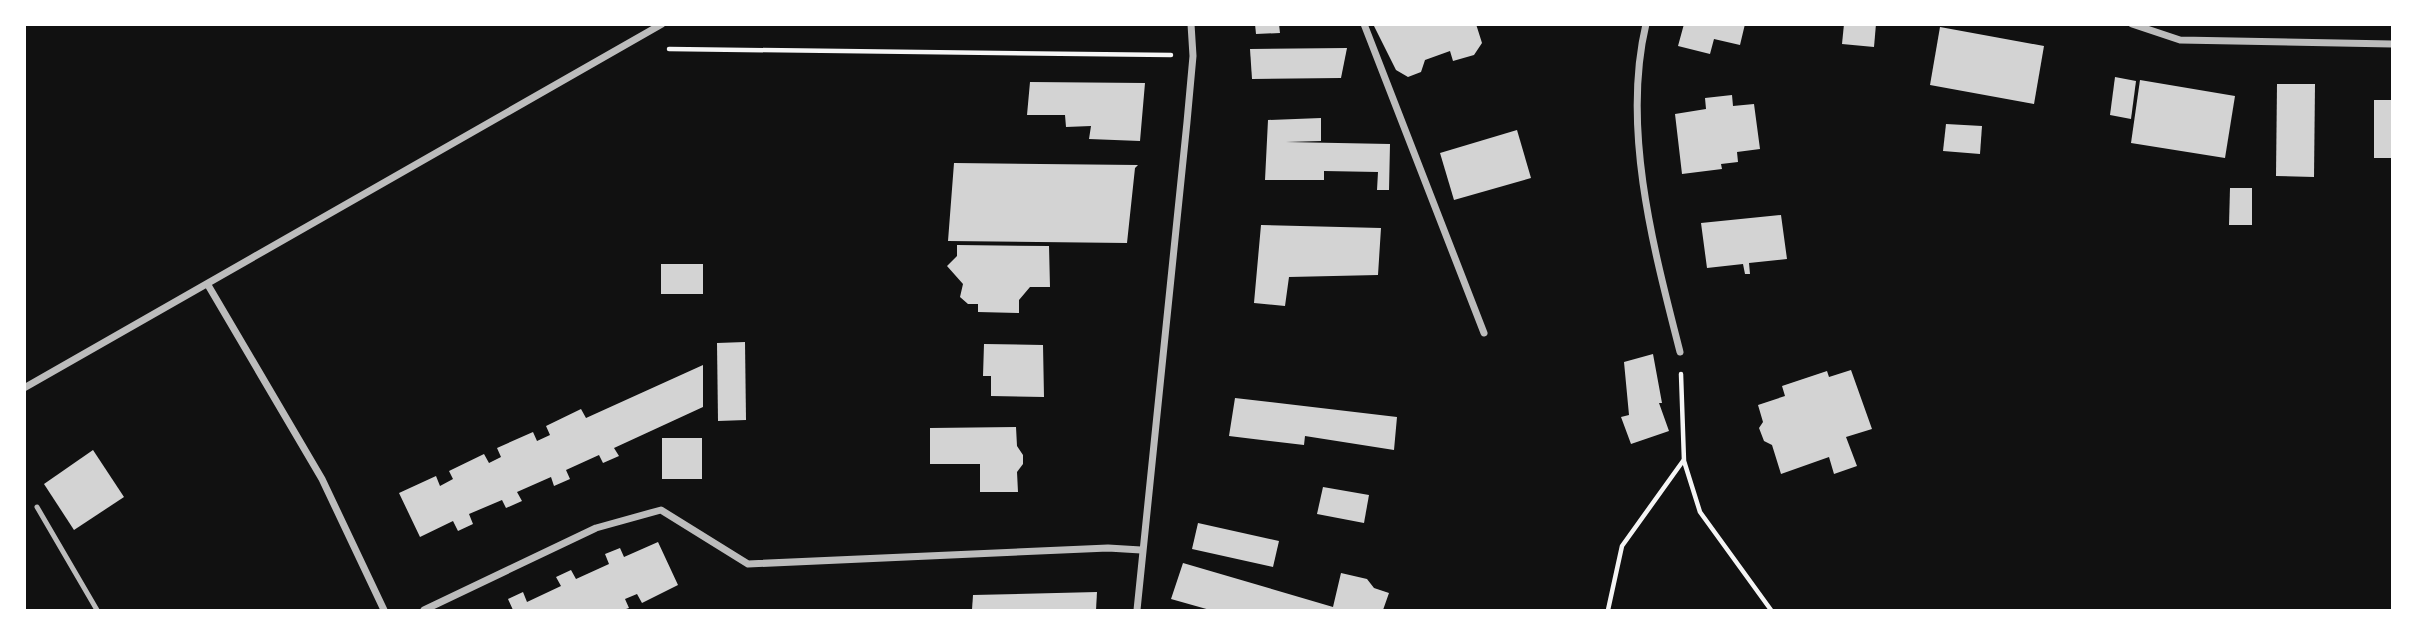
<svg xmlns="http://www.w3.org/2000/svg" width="2417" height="635" viewBox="0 0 2417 635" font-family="'Work Sans',sans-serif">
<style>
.building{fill:#d3d3d3}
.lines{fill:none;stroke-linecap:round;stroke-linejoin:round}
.path{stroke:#f5f5f5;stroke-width:4.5}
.service{stroke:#bcbcbc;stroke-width:5}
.minor{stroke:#bcbcbc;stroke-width:7}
</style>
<rect width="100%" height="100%" fill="#111"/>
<g class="building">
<polygon points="1255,24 1279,24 1280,33 1256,34"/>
<polygon points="1373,24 1476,24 1482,43 1474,55 1453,61 1450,51 1425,60 1421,72 1408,77 1396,70"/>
<polygon points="1684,24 1745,24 1740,45 1714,39 1710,54 1678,46"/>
<polygon points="1844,24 1876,24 1874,47 1842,44"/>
<polygon points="1940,27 2044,46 2034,104 1930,85"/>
<polygon points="1347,48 1341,78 1252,79 1250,49"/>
<polygon points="2115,77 2136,81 2131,119 2110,115"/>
<polygon points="2140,80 2235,96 2225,158 2131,143"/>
<polygon points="1030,82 1145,83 1140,141 1089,139 1091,126 1066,127 1065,115 1027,115"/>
<polygon points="2277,84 2315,84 2314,177 2276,176"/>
<polygon points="1732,95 1733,106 1754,104 1760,149 1737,152 1738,162 1721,164 1722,169 1682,174 1675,114 1706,109 1705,98"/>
<rect x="2374" y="100" width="18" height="58"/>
<polygon points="1321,118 1321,141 1286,142 1390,144 1389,190 1377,190 1378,172 1324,171 1324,180 1265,180 1268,120"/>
<polygon points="1946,124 1982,126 1980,154 1943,151"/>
<polygon points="1517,130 1531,178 1454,200 1440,153"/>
<polygon points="954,163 1138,165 1135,168 1127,243 948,241"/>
<polygon points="2230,188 2252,188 2252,225 2229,225"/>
<polygon points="1781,215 1787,259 1749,263 1750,274 1745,274 1743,264 1707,268 1701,223"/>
<polygon points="1261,225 1381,228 1378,275 1289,277 1285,306 1254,303"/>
<polygon points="957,245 1049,246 1050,287 1030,287 1019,300 1019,313 978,312 978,304 968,304 960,297 963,284 947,266 957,256"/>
<rect x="661" y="264" width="42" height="30"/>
<polygon points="745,342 746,420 718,421 717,343"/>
<polygon points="984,344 1043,345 1044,397 991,396 991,376 983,376"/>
<polygon points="1653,354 1662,403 1659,403 1669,431 1631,444 1621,417 1629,415 1624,362"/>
<polygon points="703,365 703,407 614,448 619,456 603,463 599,455 566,470 570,479 554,486 551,477 517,492 522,501 506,508 502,500 469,514 473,524 458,531 453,521 420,537 399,493 436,476 440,486 453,479 449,471 484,454 489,463 501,457 497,448 533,432 537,441 550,435 546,426 581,409 586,418"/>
<polygon points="1851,370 1872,429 1846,437 1857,466 1834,474 1829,457 1781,474 1772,445 1764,441 1759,428 1763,422 1758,405 1785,396 1782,386 1827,371 1829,377"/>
<polygon points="1235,398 1397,417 1394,450 1305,436 1304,445 1229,436"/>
<polygon points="1016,427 1017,446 1023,455 1023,464 1017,472 1018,492 980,492 980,464 930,464 930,428"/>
<rect x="662" y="438" width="40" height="41"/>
<polygon points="93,450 124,497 74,530 44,484"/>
<polygon points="1323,487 1369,495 1364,523 1317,514"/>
<polygon points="1198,523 1279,541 1273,567 1192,549"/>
<polygon points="658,542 678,585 642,603 637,594 625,599 629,608 623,610 513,610 508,599 523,592 527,602 561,586 556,577 571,570 576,579 609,564 605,554 620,548 624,557"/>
<polygon points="1183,563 1333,607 1341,573 1367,579 1374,588 1389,593 1383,610 1210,610 1171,599"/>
<polygon points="1097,592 1096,610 972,610 973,595"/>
</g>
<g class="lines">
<g class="path">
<polyline points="669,49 1171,55"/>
<polyline points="1681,374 1684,461 1700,512 1771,610"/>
<polyline points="1608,610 1622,546 1683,461"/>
</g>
<polyline class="service" points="37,507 97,610"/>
<g class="minor">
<polyline points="1364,24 1484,333"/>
<path d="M1646,24C1621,129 1654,250 1680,352"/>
<polyline points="2132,24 2180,40 2392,44"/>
<polyline points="208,285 322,479 384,610"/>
<polyline points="24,388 662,24"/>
<polyline points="424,610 596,528 661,510 748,564 1108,548 1141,550"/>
<polyline points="1137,610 1187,122 1193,56 1191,24"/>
</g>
</g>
<rect width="2417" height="635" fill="none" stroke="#ffffff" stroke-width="52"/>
</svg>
